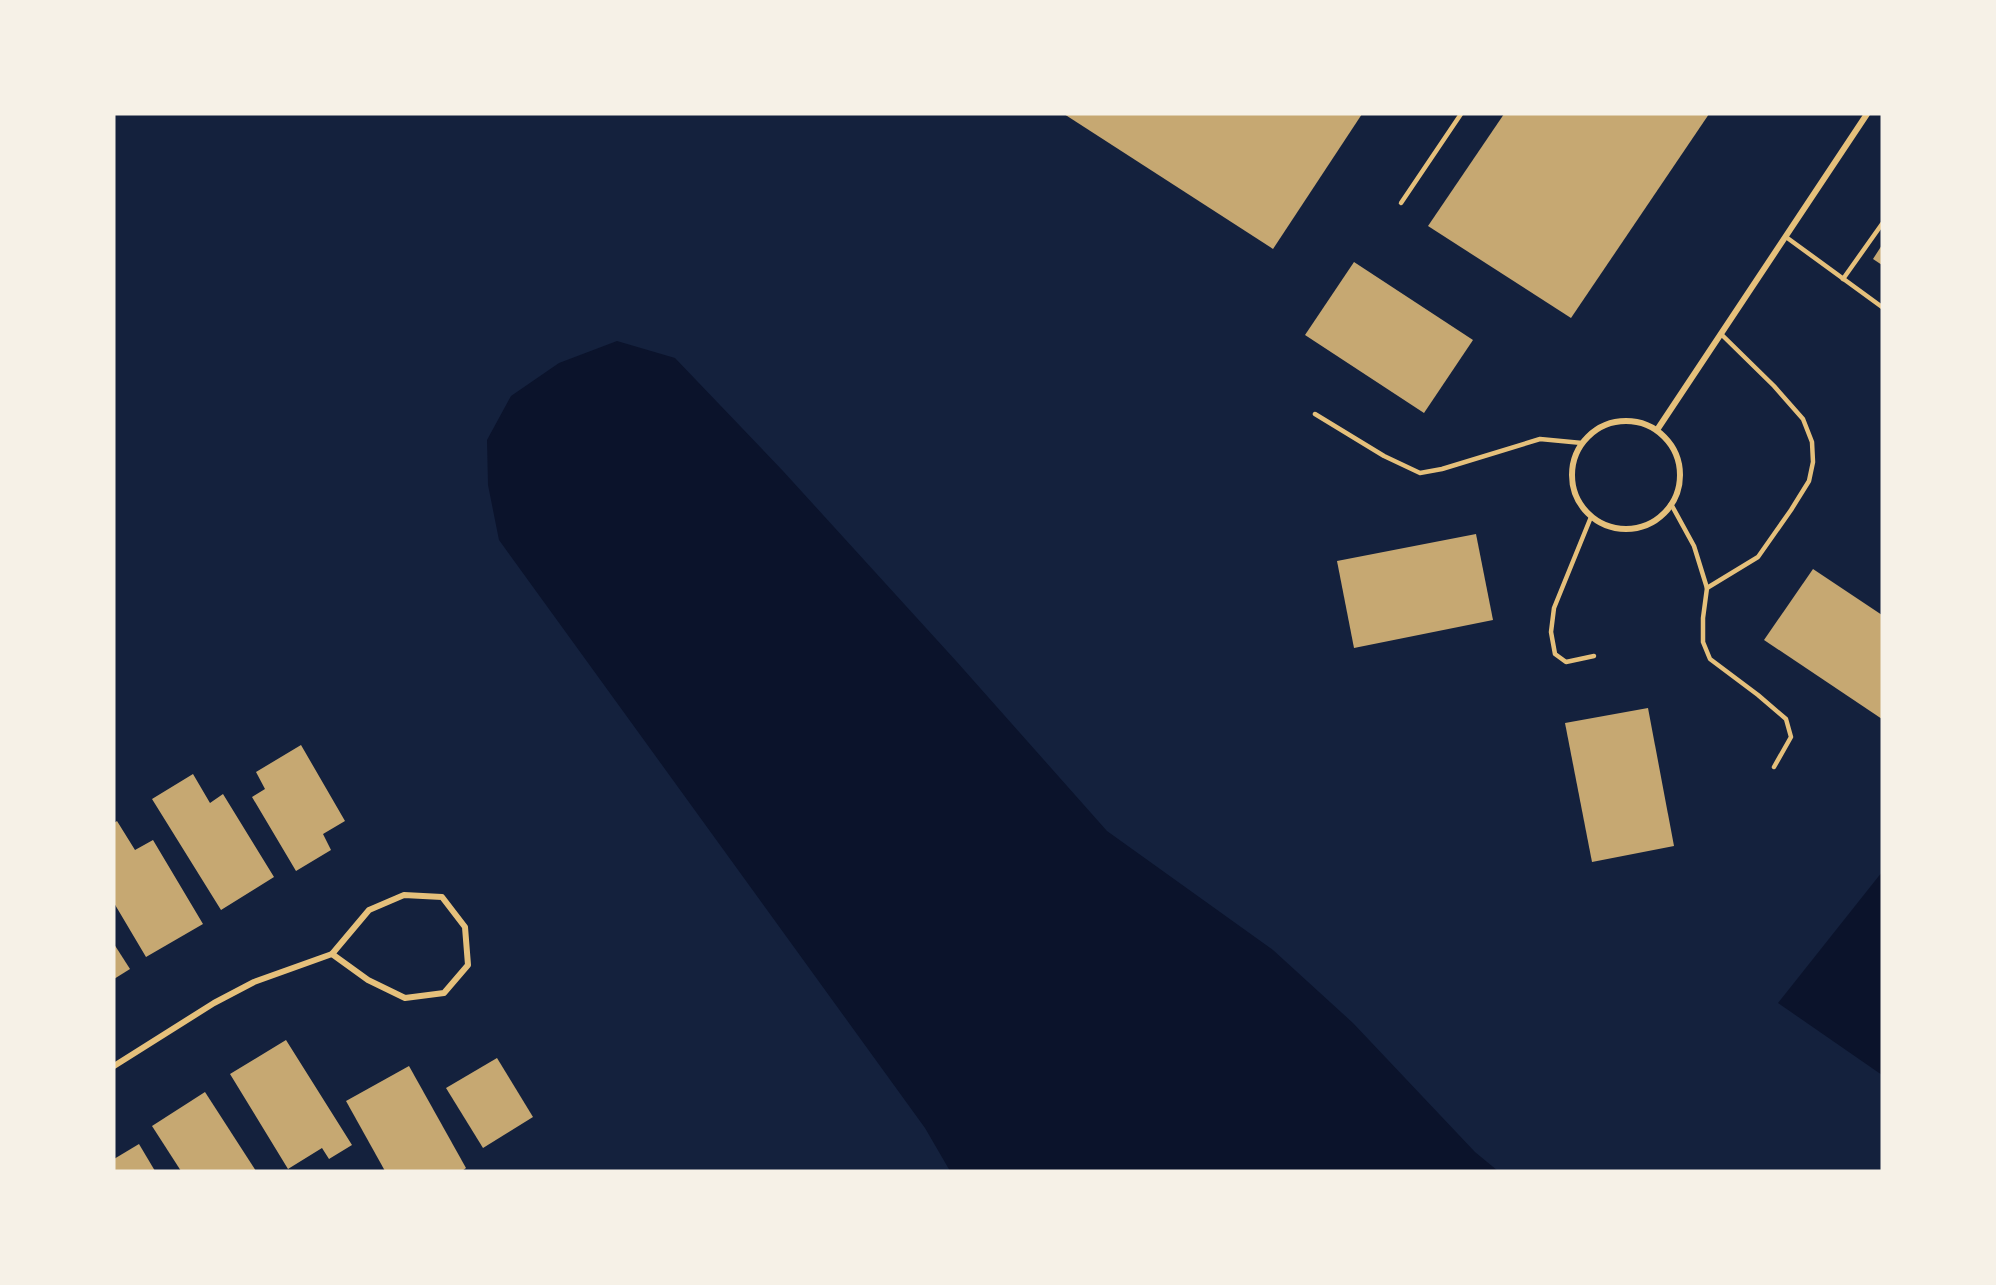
<svg xmlns="http://www.w3.org/2000/svg" width="1996" height="1285" viewBox="0 0 1996 1285" font-family="Raleway,sans-serif">
<style>
.water{fill:#0b132b}
.building{fill:#c6a872}
.lines{fill:none;stroke-linecap:round;stroke-linejoin:round}
.service{stroke:#e5c07b;stroke-width:4.5}
.minor{stroke:#e5c07b;stroke-width:6}
</style>
<rect width="100%" height="100%" fill="#14213d"/>
<g class="water">
<polygon points="617,341 675,358 783,471 957,662 1107,831 1273,950 1353,1023 1475,1152 1498,1171 950,1171 925,1128 499,540 488,485 487,440 511,396 559,363"/>
<polygon points="1882,872 1882,1075 1778,1003"/>
</g>
<g class="building">
<polygon points="1064,114 1362,114 1273,249"/>
<polygon points="1504,114 1709,114 1571,318 1428,226"/>
<polygon points="1882,245 1882,265 1873,259"/>
<polygon points="1354,262 1473,340 1424,413 1305,335"/>
<polygon points="1476,534 1493,620 1354,648 1337,561"/>
<polygon points="1813,569 1882,615 1882,719 1764,640"/>
<polygon points="1648,708 1674,846 1592,862 1565,723"/>
<polygon points="301,745 345,821 323,834 331,850 296,871 252,797 265,789 256,772"/>
<polygon points="193,774 210,803 223,794 274,877 221,910 152,799"/>
<polygon points="117,821 135,850 153,840 203,924 146,957 114,903 114,823"/>
<polygon points="114,944 130,969 114,979"/>
<polygon points="286,1040 352,1145 329,1159 322,1148 288,1169 230,1074"/>
<polygon points="497,1058 533,1117 483,1148 446,1088"/>
<polygon points="409,1066 466,1168 462,1171 385,1171 346,1101"/>
<polygon points="205,1092 256,1171 181,1171 152,1126"/>
<polygon points="139,1144 155,1171 114,1171 114,1159"/>
</g>
<g class="lines">
<g class="service">
<polyline points="1401,203 1461,114"/>
<polyline points="1786,237 1882,307"/>
<polyline points="1843,279 1882,224"/>
<polyline points="1315,414 1384,456 1420,473 1442,469 1540,439 1582,443"/>
<polyline points="1671,504 1694,546 1707,588 1703,618 1703,642 1710,659 1758,695 1786,719 1791,737 1774,767"/>
<polyline points="1591,517 1554,608 1551,632 1555,654 1566,662 1594,656"/>
<polyline points="1707,588 1758,557 1791,510 1809,481 1813,462 1812,442 1803,419 1774,386 1721,334"/>
</g>
<g class="minor">
<circle cx="1626" cy="475" r="54"/>
<polyline points="1657,430 1867,114"/>
<polygon points="404,895 442,897 465,927 468,965 444,993 405,998 368,980 332,954 369,910"/>
<polyline points="114,1066 214,1003 254,982 332,954"/>
</g>
</g>
<rect width="1996" height="1285" fill="none" stroke="#f6f1e7" stroke-width="231"/>
</svg>
